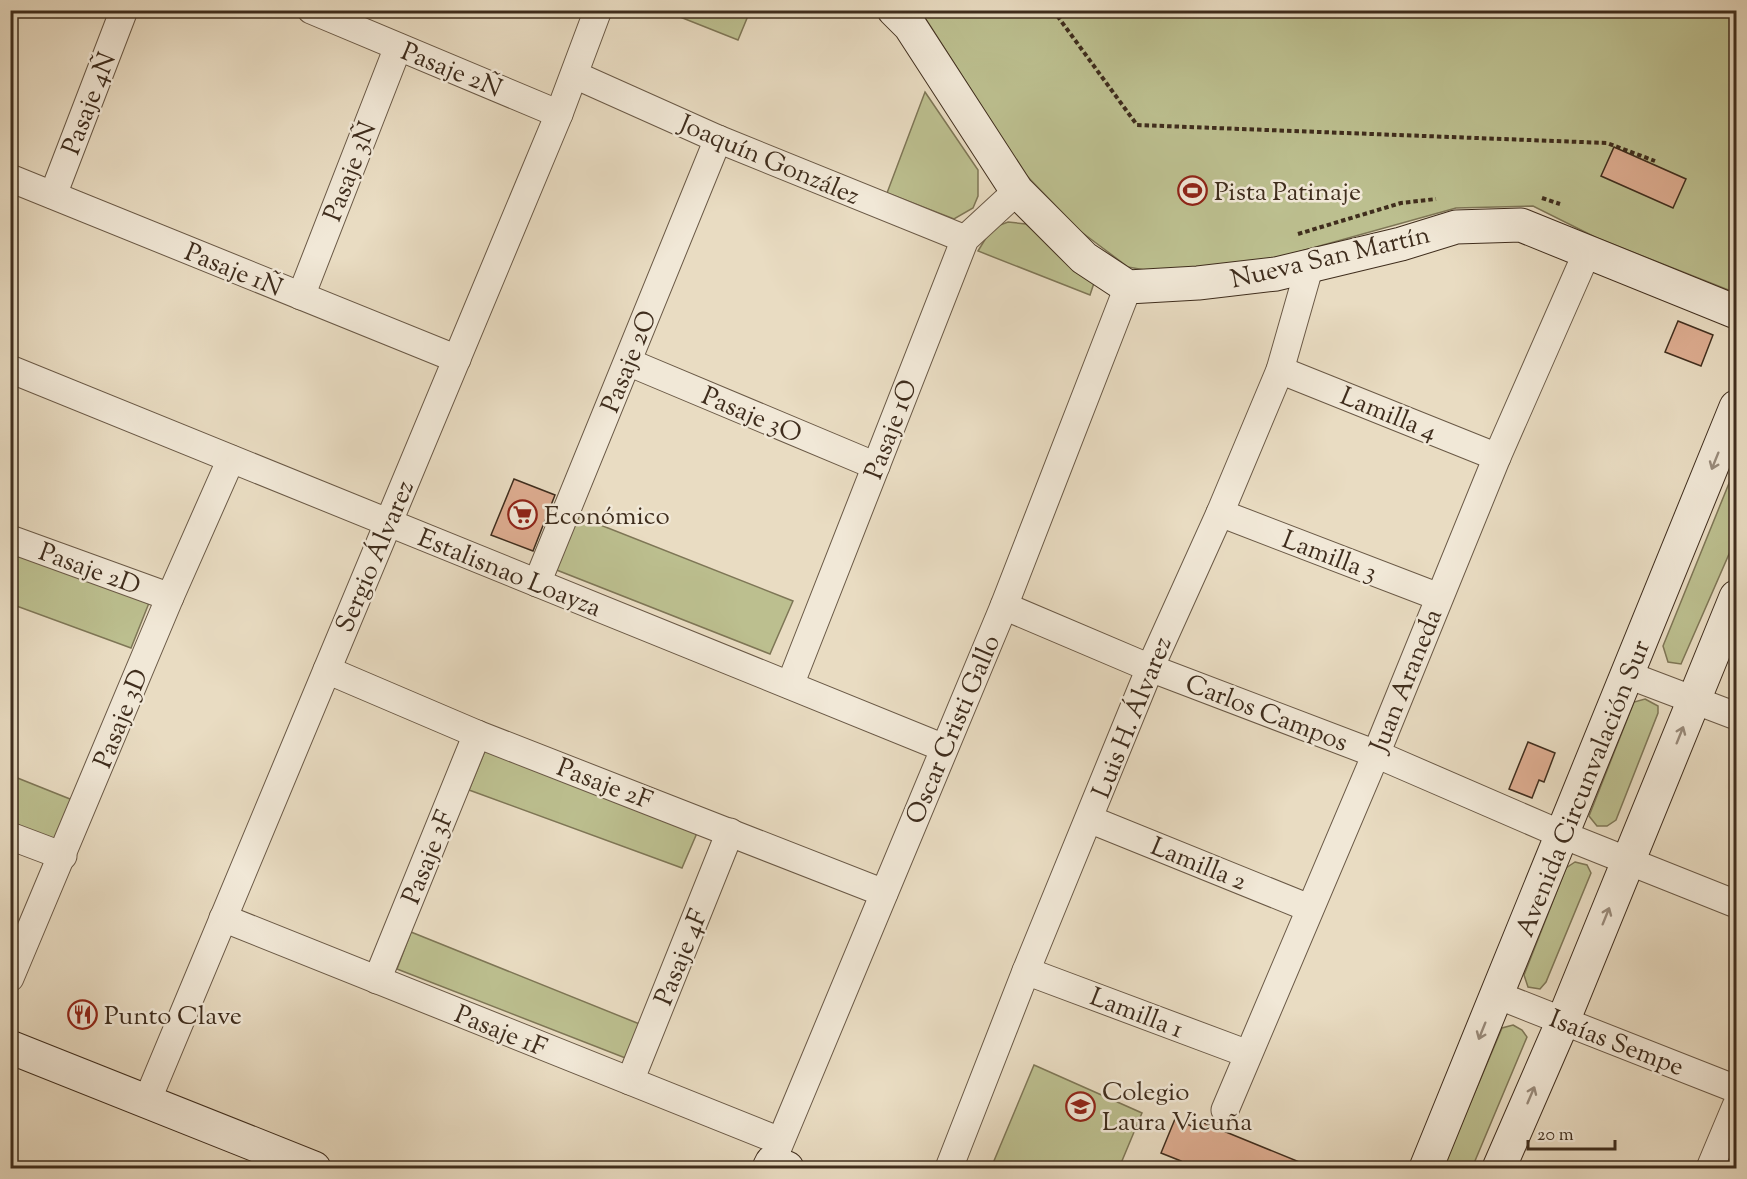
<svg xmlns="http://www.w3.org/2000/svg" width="1747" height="1179" viewBox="0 0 1747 1179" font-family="'Sorts Mill Goudy',serif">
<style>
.green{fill:#bcbf8f;stroke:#7e7656;stroke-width:1.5}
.building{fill:#dead91;stroke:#3f2d1d;stroke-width:1.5}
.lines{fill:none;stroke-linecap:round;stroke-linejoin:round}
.street-casing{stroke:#6a5946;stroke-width:29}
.secondary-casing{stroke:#3f2d1d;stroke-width:35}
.path{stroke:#3f2d1d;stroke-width:4;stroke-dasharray:4.5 3;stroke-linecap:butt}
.street{stroke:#f1e8d7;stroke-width:27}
.secondary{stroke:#f1e8d7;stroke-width:33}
.oneway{stroke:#988a7a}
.labels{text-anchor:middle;stroke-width:5;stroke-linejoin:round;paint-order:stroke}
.street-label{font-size:26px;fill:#3f2d1d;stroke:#f1e8d7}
.poi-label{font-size:26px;fill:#3f2d1d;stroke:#f1e8d7;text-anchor:start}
</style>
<rect width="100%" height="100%" fill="#e9dcc2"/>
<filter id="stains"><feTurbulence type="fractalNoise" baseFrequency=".00333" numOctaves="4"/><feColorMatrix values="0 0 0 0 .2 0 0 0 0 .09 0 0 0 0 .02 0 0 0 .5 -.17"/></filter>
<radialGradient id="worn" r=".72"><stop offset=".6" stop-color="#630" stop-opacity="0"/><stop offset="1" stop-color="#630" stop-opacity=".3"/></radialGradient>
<g class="green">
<polygon points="665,11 750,11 738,40"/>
<polygon points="919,11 1736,11 1736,293 1597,238 1533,206 1456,208 1280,257 1162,273 1128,267 1080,231 1025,174 922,13"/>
<polygon points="925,92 978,170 978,196 973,208 954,219 887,193"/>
<polygon points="1008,222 1026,224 1094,283 1090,295 978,251 992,228"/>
<polygon points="1736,466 1736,538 1681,664 1668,662 1663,646"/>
<polygon points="570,513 793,601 770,654 549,567"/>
<polygon points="10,550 149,603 131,648 11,604"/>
<polygon points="1645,699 1658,706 1658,713 1616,820 1607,826 1597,826 1589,816 1634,702"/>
<polygon points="487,746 700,826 682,868 469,790"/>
<polygon points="10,775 75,801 56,847 11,829"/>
<polygon points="1575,862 1587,865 1591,873 1546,982 1540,989 1528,987 1524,975 1566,868"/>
<polygon points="411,932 642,1025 628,1059 397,969"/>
<polygon points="1513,1025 1522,1030 1527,1037 1472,1168 1443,1168 1502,1028"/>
<polygon points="1034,1065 1142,1113 1119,1168 991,1168"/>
</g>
<g class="building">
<polygon points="1614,147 1686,179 1673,208 1601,176"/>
<polygon points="1678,321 1713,335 1701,366 1665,352"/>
<polygon points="514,479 555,495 533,551 491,535"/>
<polygon points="1528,742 1555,753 1544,782 1539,780 1532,798 1509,789"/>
<polygon points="1175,1119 1196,1128 1199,1121 1314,1168 1178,1168 1181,1161 1161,1153"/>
</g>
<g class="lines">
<defs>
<g id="street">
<polyline points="311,10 559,114"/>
<polyline points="575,75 718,139 965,239"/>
<polyline points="10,178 457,359"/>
<polyline points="53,195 124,10"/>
<polyline points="301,296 398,47"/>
<polyline points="628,362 876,466"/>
<polyline points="10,369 944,748"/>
<polyline points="1280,370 1497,457"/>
<polyline points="1220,513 1439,597"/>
<polyline points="10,539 170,597"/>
<polyline points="537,583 718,139"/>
<polyline points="1004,606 1150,668 1376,754 1563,835 1736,904"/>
<polyline points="327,670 477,734 884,893"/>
<polyline points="1628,675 1736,716"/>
<polyline points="790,685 965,239 1017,191"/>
<polyline points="1089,819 1309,908"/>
<polyline points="10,836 63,856"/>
<polyline points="223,918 780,1141"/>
<polyline points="1026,971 1248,1054"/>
<polyline points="10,978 170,597 231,459"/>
<polyline points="377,980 477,734"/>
<polyline points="1497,995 1736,1089"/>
<polyline points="630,1081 730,832"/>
<polyline points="147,1101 559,114 598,10"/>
<polyline points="1225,1110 1376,754 1497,457 1588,250"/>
<polyline points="772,1162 1004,606 1128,287"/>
<polyline points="949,1168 1026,971 1150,668 1220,513 1280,370 1310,265"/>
<polyline points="1710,1168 1736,1106"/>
</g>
<g id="secondary">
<polyline points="894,10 910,26 1017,191 1084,258 1128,287 1198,283 1276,274 1401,244 1456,227 1521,225 1736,312"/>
<polyline points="10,1047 314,1168"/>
<polyline points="769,1168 772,1162 787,1168"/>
<polyline points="1426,1168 1736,407"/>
<polyline points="1499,1168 1563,1021 1736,597"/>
</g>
</defs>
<use href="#street" class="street-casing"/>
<use href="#secondary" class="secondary-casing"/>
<g class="path">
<polyline points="1053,10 1137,125 1607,143 1655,161"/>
<polyline points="1542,198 1560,204"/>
<polyline points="1298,234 1401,203 1436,199"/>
</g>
<use href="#street" class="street"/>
<use href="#secondary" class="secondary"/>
</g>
<defs><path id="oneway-shaft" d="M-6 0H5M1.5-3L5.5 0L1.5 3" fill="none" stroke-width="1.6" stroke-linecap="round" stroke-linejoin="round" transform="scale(1.5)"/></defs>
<g class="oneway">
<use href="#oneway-shaft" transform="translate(1715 461) rotate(112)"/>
<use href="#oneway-shaft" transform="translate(1680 735) rotate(-68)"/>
<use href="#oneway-shaft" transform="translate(1606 916) rotate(-68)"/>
<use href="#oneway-shaft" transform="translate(1482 1031) rotate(112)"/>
<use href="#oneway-shaft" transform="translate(1531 1095) rotate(-67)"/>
</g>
<defs>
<symbol id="stadium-ring" viewBox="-11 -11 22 22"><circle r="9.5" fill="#f1e8d7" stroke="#8f2418" stroke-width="1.5"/><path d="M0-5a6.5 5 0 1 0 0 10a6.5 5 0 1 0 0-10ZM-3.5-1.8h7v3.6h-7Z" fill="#8f2418"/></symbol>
<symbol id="supermarket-ring" viewBox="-11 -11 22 22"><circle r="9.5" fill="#f1e8d7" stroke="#8f2418" stroke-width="1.5"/><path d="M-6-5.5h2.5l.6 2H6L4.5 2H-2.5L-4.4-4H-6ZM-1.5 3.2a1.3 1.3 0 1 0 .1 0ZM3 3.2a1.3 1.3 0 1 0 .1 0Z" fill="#8f2418"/></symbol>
<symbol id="restaurant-ring" viewBox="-11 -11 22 22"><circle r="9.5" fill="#f1e8d7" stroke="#8f2418" stroke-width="1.5"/><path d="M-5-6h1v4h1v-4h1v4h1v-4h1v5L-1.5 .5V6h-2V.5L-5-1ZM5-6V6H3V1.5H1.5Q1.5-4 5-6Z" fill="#8f2418"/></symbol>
<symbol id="school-ring" viewBox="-11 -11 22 22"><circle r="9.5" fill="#f1e8d7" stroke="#8f2418" stroke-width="1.5"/><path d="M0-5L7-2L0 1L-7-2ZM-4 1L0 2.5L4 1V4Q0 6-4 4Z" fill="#8f2418"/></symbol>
</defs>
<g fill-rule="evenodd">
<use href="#stadium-ring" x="1176" y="174" width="33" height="33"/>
<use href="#supermarket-ring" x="506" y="498" width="33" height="33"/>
<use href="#restaurant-ring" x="66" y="998" width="33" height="33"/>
<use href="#school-ring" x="1064" y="1090" width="33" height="33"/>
</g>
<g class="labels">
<g class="street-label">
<text transform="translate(452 69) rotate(22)" y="9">Pasaje 2Ñ</text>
<text transform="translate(88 103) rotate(-69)" y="9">Pasaje 4Ñ</text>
<text transform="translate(770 159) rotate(23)" y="9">Joaquín González</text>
<text transform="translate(349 171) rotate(-69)" y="9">Pasaje 3Ñ</text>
<text transform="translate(1330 256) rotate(-13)" y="9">Nueva San Martín</text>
<text transform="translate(234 269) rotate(22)" y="9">Pasaje 1Ñ</text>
<text transform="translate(628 361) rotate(-68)" y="9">Pasaje 2O</text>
<text transform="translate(1389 413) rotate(22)" y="9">Lamilla 4</text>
<text transform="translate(752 414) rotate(23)" y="9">Pasaje 3O</text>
<text transform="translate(890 429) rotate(-69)" y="9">Pasaje 1O</text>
<text transform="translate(1330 555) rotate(21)" y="9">Lamilla 3</text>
<text transform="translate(374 556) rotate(-67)" y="9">Sergio Álvarez</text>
<text transform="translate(90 568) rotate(20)" y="9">Pasaje 2D</text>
<text transform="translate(510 572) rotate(22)" y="9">Estalisnao Loayza</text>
<text transform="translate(1405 680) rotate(-68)" y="9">Juan Araneda</text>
<text transform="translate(1267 712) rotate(21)" y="9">Carlos Campos</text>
<text transform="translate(1131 717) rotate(-68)" y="9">Luis H. Álvarez</text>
<text transform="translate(120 718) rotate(-68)" y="9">Pasaje 3D</text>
<text transform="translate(952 729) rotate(-67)" y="9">Oscar Cristi Gallo</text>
<text transform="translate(605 783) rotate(21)" y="9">Pasaje 2F</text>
<text transform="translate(1582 788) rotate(-68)" y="9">Avenida Circunvalación Sur</text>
<text transform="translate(427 857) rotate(-68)" y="9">Pasaje 3F</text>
<text transform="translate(1199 863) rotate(22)" y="9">Lamilla 2</text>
<text transform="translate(680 957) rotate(-68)" y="9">Pasaje 4F</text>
<text transform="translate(1137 1012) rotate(21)" y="9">Lamilla 1</text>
<text transform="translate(501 1030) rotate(22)" y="9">Pasaje 1F</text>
<text transform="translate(1617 1042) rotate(21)" y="9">Isaías Sempe</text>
</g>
<g class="poi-label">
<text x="1214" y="200">Pista Patinaje</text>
<text x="544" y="524">Económico</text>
<text x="104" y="1024">Punto Clave</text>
<text x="1102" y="1100">Colegio<tspan x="1102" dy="30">Laura Vicuña</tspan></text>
</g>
</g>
<rect width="1747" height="1179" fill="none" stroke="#e9dcc2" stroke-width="36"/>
<rect x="12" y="12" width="1723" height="1155" fill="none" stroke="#3f2d1d" stroke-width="3"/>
<rect x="18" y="18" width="1711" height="1143" fill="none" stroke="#3f2d1d" stroke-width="1.5"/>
<path d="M1528 1140v9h87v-9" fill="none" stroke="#3f2d1d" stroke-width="3"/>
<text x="1537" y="1140" font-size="18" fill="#3f2d1d" stroke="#f1e8d7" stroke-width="4.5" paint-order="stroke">20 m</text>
<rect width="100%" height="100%" filter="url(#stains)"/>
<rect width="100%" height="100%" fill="url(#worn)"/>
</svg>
